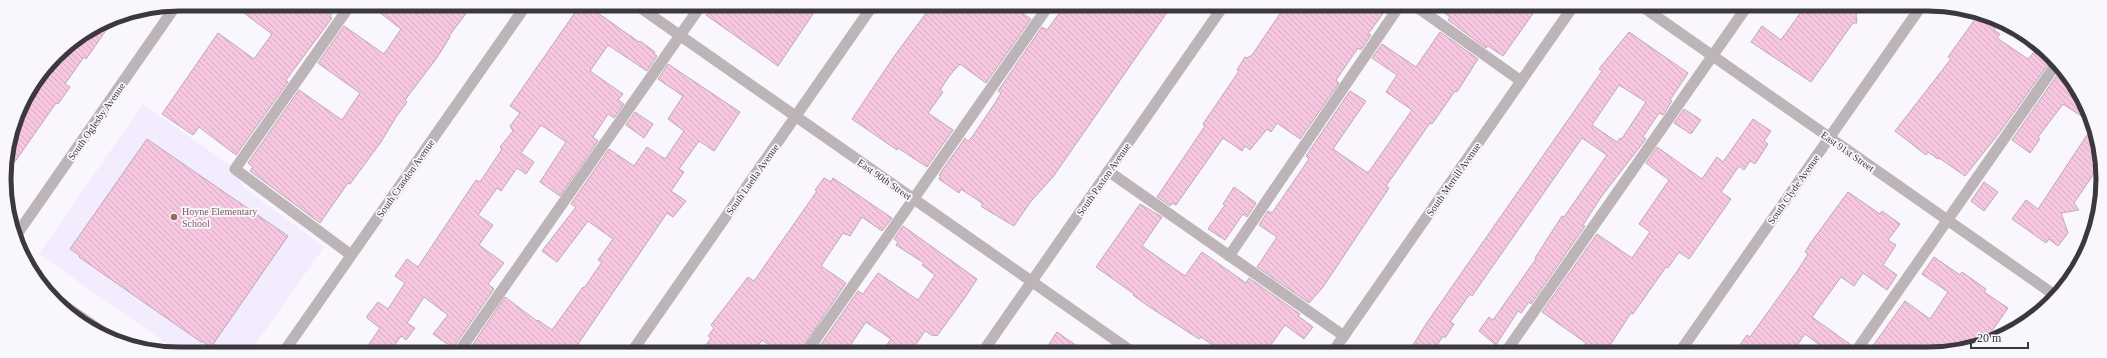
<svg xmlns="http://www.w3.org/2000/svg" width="2107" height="358" viewBox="0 0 2107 358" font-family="Georgia,serif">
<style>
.built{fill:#f3ebfe}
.building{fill:url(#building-back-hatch);stroke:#bdabb4;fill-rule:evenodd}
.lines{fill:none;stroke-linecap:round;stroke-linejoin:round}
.service{stroke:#bcb4b6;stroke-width:11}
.minor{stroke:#bcb4b6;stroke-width:11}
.education-dot{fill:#8d6e63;stroke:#f9f6fd;stroke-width:1.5}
.labels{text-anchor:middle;stroke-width:3.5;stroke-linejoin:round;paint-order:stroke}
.street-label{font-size:10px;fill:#3b383e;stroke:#f9f6fd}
.education-label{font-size:10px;fill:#785e54;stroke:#f9f6fd;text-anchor:start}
.rim{fill:none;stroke:#3b383e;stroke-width:5}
</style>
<defs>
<pattern id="building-back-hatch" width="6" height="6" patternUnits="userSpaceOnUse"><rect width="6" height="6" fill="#f7c6e0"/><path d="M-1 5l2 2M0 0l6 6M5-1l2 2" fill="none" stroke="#d5abc1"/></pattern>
</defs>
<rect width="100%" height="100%" fill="#f9f6fd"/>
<polygon class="built" points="143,104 231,166 243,187 324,247 249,353 180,353 39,254"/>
<g class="building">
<polygon points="232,4 338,4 330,16 332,18 286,80 288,82 236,155 199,127 193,135 162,114 218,33 254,59 272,34"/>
<polygon points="369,4 402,4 417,14 424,4 473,4 449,36 450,37 436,59 405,100 407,102 396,117 381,142 350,184 348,183 320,223 250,171 253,167 248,163 299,90 342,120 360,93 318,63 344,26 384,54 401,29"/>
<polygon points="581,4 585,4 639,42 640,41 655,52 654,54 657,56 647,71 608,45 590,71 623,94 618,100 624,104 614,118 608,114 593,137 598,141 560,196 540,182 566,142 541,125 521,153 534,162 526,174 517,168 501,191 497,188 478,215 493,225 479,245 504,263 488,284 494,289 453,348 433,334 448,315 424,297 407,323 415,328 406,340 401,336 389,353 368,353 373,347 369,344 380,328 367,318 367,316 378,302 388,309 405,283 395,276 407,259 418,267 476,180 480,182 502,149 500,147 513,131 510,126 520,113 510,106"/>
<polygon points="714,4 728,4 819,5 778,66 706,15"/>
<polygon points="932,5 1010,5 1031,19 986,83 960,64 950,75 940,90 943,92 928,113 953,130 927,167 898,148 897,150 852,119 893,58"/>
<polygon points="1065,5 1159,5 1168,11 1053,177 1031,201 1014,226 982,207 982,203 961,189 959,193 939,179 941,176 939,175 965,138 968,141 972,137 995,103 1001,93 998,91 1042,27 1047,30"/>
<polygon points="1286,5 1389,5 1368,34 1371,35 1361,50 1358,48 1336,80 1339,83 1300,139 1277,123 1271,132 1267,129 1250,150 1245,146 1242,151 1223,138 1176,205 1172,203 1170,206 1157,197 1205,126 1203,124 1239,71 1237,70 1245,57 1247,58 1252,55"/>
<polygon points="1433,5 1539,5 1503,56 1488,46 1486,48 1448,20 1450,17"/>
<polygon points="1806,5 1863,5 1856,15 1857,23 1853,23 1811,82 1751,42 1762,26 1781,40"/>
<polygon points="1978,15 1999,22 1994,30 2000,34 1997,38 2028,59 2034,52 2049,63 2000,132 1965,176 1939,158 1938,159 1928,152 1926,155 1895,131 1951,59 1948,57"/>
<polygon points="116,16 86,59 84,57 65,84 70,87 58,104 56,103 5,176 4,168 17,112 55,56 112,17"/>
<polygon points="1440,32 1478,59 1457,92 1455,91 1432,124 1430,123 1386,186 1389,188 1323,287 1309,303 1257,267 1277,237 1259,225 1268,211 1272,213 1309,159 1306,156 1350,91 1366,101 1333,149 1368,173 1412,110 1386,92 1397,75 1372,58 1382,44 1416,67"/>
<path d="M1629,32L1688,73L1670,100L1672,101L1663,115L1659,113L1643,137L1646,139L1601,197L1583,225L1585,226L1531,304L1529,302L1521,313L1518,311L1496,345L1479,331L1489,317L1493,320L1536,259L1535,258L1562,216L1564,217L1607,155L1582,138L1472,296L1470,294L1450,322L1454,324L1445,338L1443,336L1432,353H1408L1426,324L1602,71L1599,69ZM1619,85L1646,102L1621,140L1620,138L1617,142L1592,125Z"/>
<polygon points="668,64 740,112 714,151 699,141 679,169 684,172 671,191 686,201 673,217 667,213 572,353 467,353 505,297 537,321 538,320 552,330 583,287 584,288 602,262 598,260 613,239 588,221 557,262 542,251 576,207 571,204 609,149 634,166 647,147 665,159 684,131 668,119 683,96 658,79"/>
<polygon points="2060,71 2070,78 2092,123 2063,104 2038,137 2040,139 2030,153 2012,140"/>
<polygon points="1684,109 1701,120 1691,134 1674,123"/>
<polygon points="635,112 653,124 644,138 626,125"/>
<polygon points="1753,119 1771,131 1764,141 1768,144 1755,164 1750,161 1744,170 1739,166 1721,192 1731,199 1689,259 1679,252 1668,268 1666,267 1633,314 1631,313 1605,353 1579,353 1586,343 1542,312 1597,234 1632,258 1650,232 1639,224 1669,180 1646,163 1657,147 1702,179 1717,157 1723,162"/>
<polygon points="2093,126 2097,133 2099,166 2074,203 2079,210 2061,213 2068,233 2058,246 2049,239 2046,243 2012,219 2026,200 2038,209"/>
<polygon points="147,139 288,236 211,347 202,341 201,342 79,257 80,256 70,249"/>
<polygon points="824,178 831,182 833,178 892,218 882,231 862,217 850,236 843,233 821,266 846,283 799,353 780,353 762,340 753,353 700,353 711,338 708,336 714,328 711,325 748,277 754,281 817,191 815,190"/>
<polygon points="1984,182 1998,192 1984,211 1971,201"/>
<polygon points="1234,187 1256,203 1247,217 1243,214 1225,240 1208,229 1225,205 1223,204"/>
<polygon points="1848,192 1880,214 1882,211 1900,224 1888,240 1896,245 1883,265 1897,275 1887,290 1863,273 1854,286 1841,277 1812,317 1851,345 1845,354 1832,354 1805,334 1791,354 1734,353 1747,335 1750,337 1798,270 1808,254 1805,252 1812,241"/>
<polygon points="1140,204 1162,217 1142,246 1185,276 1202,252 1246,283 1249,278 1300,314 1298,316 1313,327 1304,339 1285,325 1265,353 1224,353 1201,337 1199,339 1148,306 1133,295 1134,294 1096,267"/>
<polygon points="903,226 977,279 966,296 937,336 934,335 933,336 925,331 910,353 881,353 891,339 866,322 845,353 815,353 858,291 863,294 878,273 918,300 935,275 922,265 924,263 896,245 898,242 894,239"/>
<polygon points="1934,257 1960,275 1962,272 1986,289 1984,292 2008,308 1983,344 1940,354 1867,354 1905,301 1930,319 1948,292 1922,274"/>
<polygon points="1057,332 1087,353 1043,353"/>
</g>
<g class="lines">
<g class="service">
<polyline points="351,4 235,169 351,255"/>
<polyline points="1414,5 1521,81"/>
<polyline points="1108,171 1344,336"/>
<polyline points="1229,256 1400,5"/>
<polyline points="458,353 702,4"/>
<polyline points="806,353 1049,5"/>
<polyline points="1505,353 1748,5"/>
<polyline points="1854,354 2057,63"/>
</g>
<g class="minor">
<polyline points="635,4 1134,353"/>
<polyline points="1640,5 2056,296"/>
<polyline points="15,237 177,4"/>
<polyline points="46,293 110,337"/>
<polyline points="283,353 527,4"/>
<polyline points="631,353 873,5"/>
<polyline points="982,353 1224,5"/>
<polyline points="1332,353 1574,5"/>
<polyline points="1679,353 1922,5"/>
</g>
</g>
<circle class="education-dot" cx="174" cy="217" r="4"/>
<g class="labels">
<g class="street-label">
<text transform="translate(96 121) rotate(-55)" y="4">South Oglesby Avenue</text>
<text transform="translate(1848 151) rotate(35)" y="4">East 91st Street</text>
<text transform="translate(405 178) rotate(-55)" y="4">South Crandon Avenue</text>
<text transform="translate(752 179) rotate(-55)" y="4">South Luella Avenue</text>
<text transform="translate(885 179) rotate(35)" y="4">East 90th Street</text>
<text transform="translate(1103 179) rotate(-55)" y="4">South Paxton Avenue</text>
<text transform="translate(1453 179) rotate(-55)" y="4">South Merrill Avenue</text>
<text transform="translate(1793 189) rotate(-55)" y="4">South Clyde Avenue</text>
</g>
<g class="education-label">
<text x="182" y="215">Hoyne Elementary<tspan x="182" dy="12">School</tspan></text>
</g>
</g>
<path d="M0 0H2107V358H0ZM179 11H1928A168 168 0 0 1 2096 179V179A168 168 0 0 1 1928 347H179A168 168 0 0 1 11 179V179A168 168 0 0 1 179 11Z" fill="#f9f6fd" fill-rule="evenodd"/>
<path class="rim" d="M179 11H1928A168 168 0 0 1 2096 179V179A168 168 0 0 1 1928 347H179A168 168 0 0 1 11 179V179A168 168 0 0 1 179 11Z"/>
<path d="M1971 342v6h57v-6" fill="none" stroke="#3b383e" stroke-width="2"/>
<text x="1977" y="342" font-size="12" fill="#3b383e" stroke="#f9f6fd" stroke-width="3" paint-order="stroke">20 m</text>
</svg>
